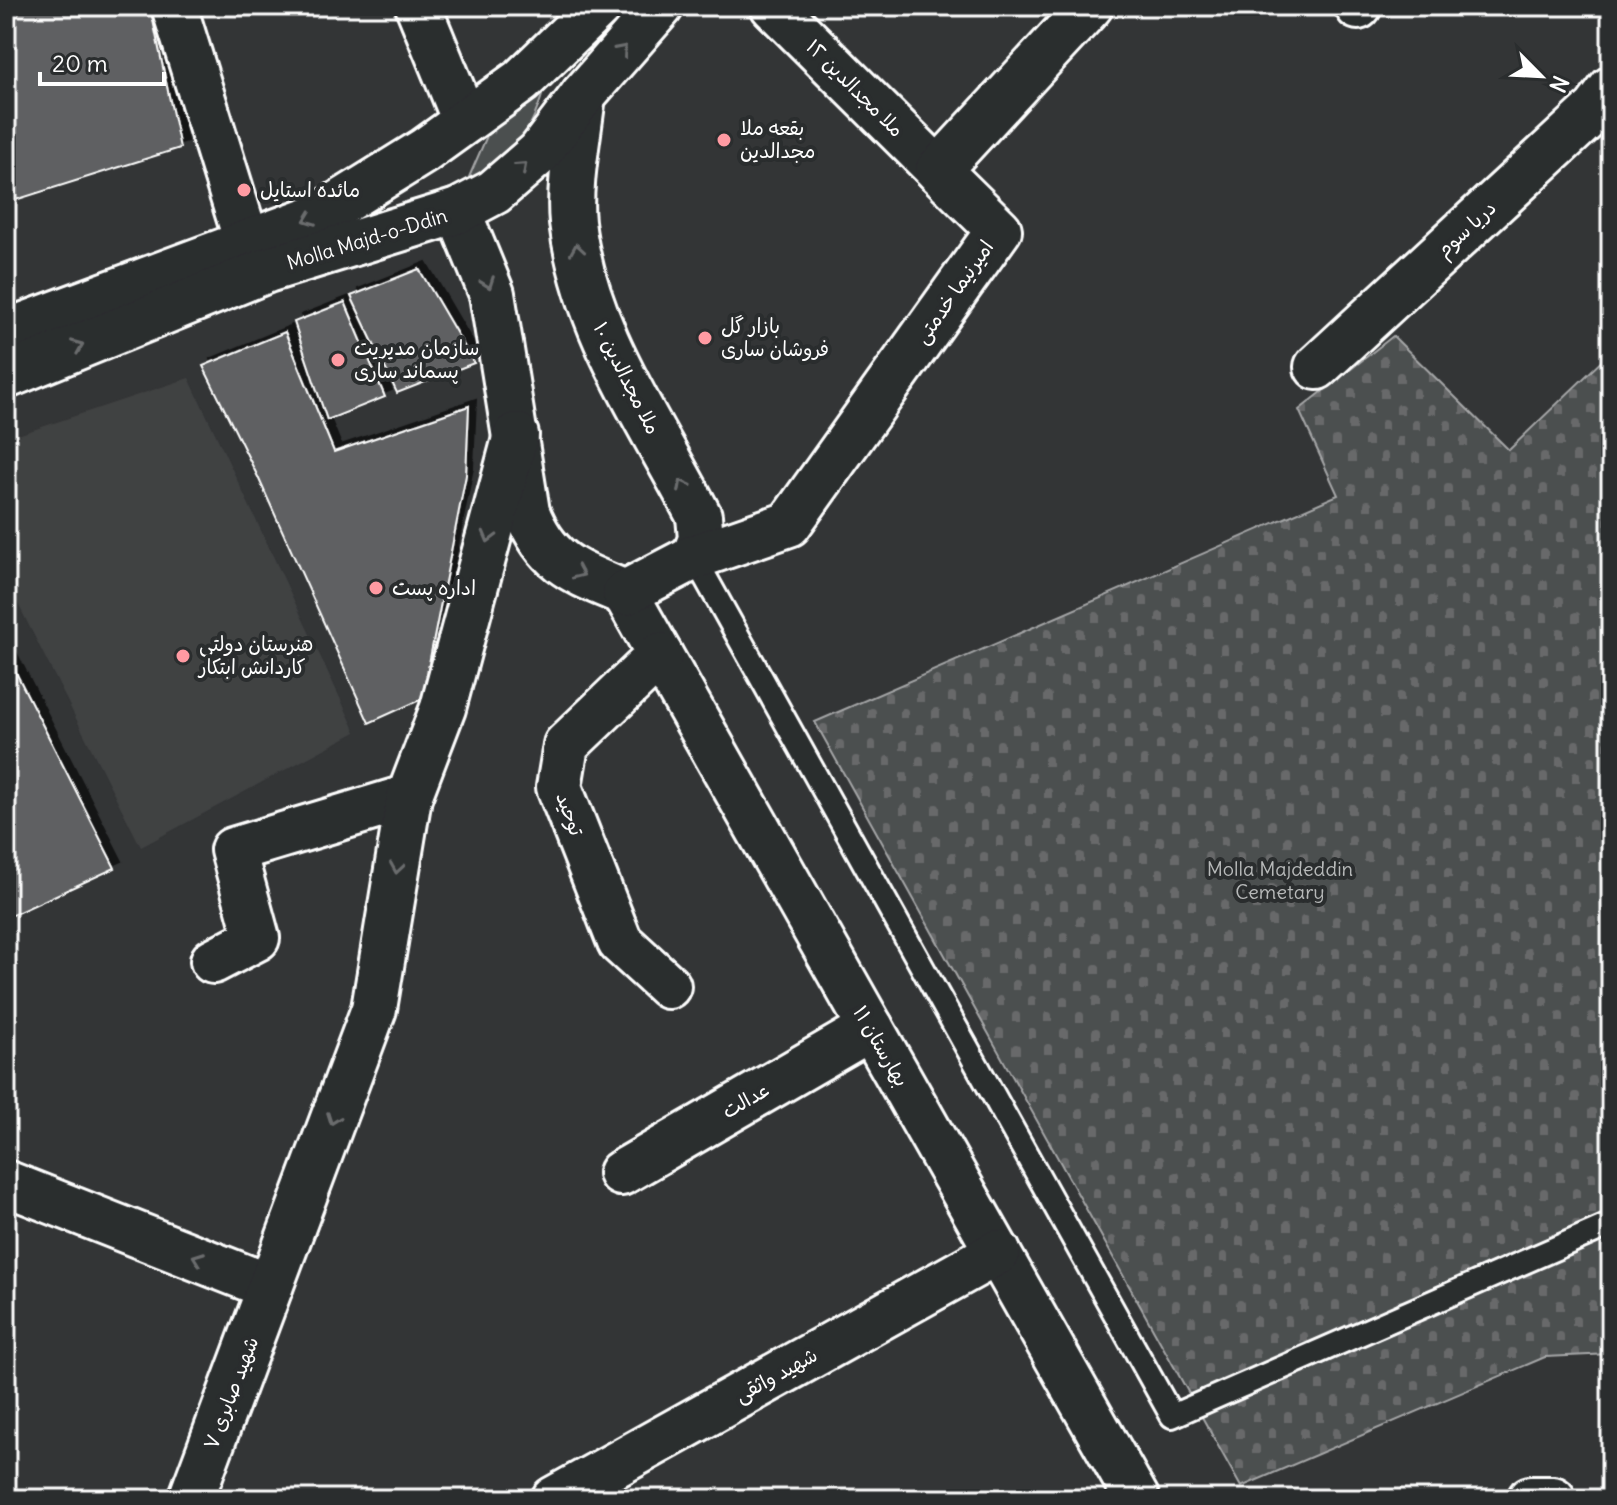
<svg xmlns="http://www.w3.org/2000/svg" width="1617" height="1505" viewBox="0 0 1617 1505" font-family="Delius,'Playpen Sans Arabic',sans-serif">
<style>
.built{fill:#404243}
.grass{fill:url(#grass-tufts);stroke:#a6a7a8;stroke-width:2}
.cemetery{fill:url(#cemetery-stones);stroke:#a6a7a8;stroke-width:2}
.building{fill:#5f6162;stroke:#fff;stroke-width:2;filter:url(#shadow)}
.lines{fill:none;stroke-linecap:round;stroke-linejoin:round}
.lane-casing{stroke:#fff;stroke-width:28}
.street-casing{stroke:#fff;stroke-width:50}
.primary-casing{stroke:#fff;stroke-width:50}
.lane{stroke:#2a2d2e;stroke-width:22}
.street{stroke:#2a2d2e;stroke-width:44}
.primary{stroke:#2a2d2e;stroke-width:44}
.oneway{stroke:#6a6c6d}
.poi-dot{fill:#ff9aa2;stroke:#2a2d2e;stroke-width:3}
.labels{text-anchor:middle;stroke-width:8;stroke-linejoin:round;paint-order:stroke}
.street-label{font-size:20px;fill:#fff;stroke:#2a2d2e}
.poi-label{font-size:20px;fill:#fff;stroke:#2a2d2e;text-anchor:start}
.park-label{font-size:20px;fill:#b7b9b9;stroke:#2a2d2e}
</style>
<defs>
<pattern id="grass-tufts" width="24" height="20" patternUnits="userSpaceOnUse" patternTransform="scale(2)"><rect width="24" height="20" fill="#4c4f50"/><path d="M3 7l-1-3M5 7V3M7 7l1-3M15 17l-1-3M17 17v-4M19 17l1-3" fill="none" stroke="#67696a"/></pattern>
<pattern id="cemetery-stones" width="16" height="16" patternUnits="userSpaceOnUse" patternTransform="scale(2)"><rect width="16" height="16" fill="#4c4f50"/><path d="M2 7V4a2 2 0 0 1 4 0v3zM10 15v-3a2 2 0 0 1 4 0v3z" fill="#67696a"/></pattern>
<filter id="shadow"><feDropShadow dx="7" dy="-7" stdDeviation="0" flood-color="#0009"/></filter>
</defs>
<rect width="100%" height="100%" fill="#333536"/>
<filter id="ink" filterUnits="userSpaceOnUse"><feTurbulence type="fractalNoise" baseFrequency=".0125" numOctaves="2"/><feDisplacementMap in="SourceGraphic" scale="16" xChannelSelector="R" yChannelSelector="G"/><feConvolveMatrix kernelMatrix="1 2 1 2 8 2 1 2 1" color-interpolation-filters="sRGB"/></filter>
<g filter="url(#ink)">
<polygon class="built" points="189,378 356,732 141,847 6,580 6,439"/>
<path class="grass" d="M546,80C534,134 512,156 466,184L493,122Z"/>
<polygon class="cemetery" points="1393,336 1509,450 1611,352 1611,1354 1545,1357 1241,1487 815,722 1338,495 1299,410"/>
<g class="building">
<polygon points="6,6 150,6 180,148 6,203"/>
<polygon points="419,269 474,363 397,393 351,296"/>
<polygon points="345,302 385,397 327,420 294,322"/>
<polygon points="285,332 334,452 469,406 466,475 422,699 369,723 258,477 203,366"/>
<polygon points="6,653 115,868 6,918"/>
</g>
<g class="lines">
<defs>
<polyline id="lane" points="694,557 1172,1416 1611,1224"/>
<g id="street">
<polyline points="174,6 247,242"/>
<polyline points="418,6 465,121"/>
<polyline points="773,6 938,170"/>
<polyline points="1358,7 1359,6"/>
<path d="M583,95C579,133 568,185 572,222C585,331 650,421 699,516L701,539L694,557"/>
<path d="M458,211L492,294L527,512C548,565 576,572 625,593"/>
<polyline points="1317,367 1596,109 1611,89"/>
<polyline points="625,593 1137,1499"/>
<polyline points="625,593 694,557 789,524 999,230 938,170 1090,6"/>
<polyline points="660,655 566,745 559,787 620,942 668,986"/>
<polyline points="213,961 257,938 233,850 409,797"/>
<polyline points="621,1173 871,1028"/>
<polyline points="6,1183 270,1287"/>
<polyline points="191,1499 374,1009 409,797 443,708 516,435"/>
<polyline points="554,1499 998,1252"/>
<polyline points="1530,1499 1553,1499"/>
</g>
<g id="primary">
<polyline points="6,332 321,215 424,151 521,81 599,6"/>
<polyline points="6,376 267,270 458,211 494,192 539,153 583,95 661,6"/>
</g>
</defs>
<use href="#lane" class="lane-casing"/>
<use href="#street" class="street-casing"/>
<use href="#primary" class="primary-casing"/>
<use href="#lane" class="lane"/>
<use href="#street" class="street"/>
<use href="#primary" class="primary"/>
</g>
<defs><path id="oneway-chevron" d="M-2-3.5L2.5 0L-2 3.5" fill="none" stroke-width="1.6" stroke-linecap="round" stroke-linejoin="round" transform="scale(2)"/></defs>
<g class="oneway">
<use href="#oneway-chevron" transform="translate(622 50) rotate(-49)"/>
<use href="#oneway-chevron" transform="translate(522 167) rotate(-42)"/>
<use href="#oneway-chevron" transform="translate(309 219) rotate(159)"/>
<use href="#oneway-chevron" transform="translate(577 249) rotate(-99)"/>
<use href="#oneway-chevron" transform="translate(488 283) rotate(70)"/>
<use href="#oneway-chevron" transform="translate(78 346) rotate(-22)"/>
<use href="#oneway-chevron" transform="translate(683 485) rotate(-118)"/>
<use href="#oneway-chevron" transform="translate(489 537) rotate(105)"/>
<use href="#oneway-chevron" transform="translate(579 573) rotate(24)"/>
<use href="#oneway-chevron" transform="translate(397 868) rotate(99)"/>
<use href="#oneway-chevron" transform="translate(333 1119) rotate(110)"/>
<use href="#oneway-chevron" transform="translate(198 1258) rotate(-159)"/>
</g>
</g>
<g class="poi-dot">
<circle cx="724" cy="140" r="8"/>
<circle cx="244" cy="190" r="8"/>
<circle cx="705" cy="338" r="8"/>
<circle cx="338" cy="360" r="8"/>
<circle cx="376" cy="588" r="8"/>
<circle cx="183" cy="656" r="8"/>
</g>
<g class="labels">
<g class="street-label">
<text transform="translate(855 88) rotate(45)" y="7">ملا مجدالدین ١٢</text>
<text transform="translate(1466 229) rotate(-43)" y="7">دریا سوم</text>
<text transform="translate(367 239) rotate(-17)" y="7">Molla Majd-o-Ddin</text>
<text transform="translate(954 292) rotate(-55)" y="7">امیرنیما خدمتی</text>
<text transform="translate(627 378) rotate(63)" y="7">ملا مجدالدین ١٠</text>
<text transform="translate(570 814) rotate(70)" y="7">توحید</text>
<text transform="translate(881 1046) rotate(60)" y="7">بهارستان ۱۱</text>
<text transform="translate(746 1100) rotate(-30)" y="7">عدالت</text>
<text transform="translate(776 1375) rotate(-29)" y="7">شهید واثقی</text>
<text transform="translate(231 1393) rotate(-69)" y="7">شهید صابری ٧</text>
</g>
<g class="poi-label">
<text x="740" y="135">بقعه ملا<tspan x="740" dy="23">مجدالدين</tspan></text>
<text x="260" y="197">مائده استایل</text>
<text x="721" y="333">بازار گل<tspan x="721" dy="23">فروشان ساری</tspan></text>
<text x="354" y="355">سازمان مدیریت<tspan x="354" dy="23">پسماند ساری</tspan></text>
<text x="392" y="595">اداره پست</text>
<text x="199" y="651">هنرستان دولتی<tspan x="199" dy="23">کاردانش ابتکار</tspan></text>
</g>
<g class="park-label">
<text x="1280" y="876">Molla Majdeddin<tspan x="1280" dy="23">Cemetary</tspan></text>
</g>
</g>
<rect width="1617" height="1505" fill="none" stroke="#2a2d2e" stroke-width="32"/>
<rect x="16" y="16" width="1585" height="1473" fill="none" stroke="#fff" stroke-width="3" filter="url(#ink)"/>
<g transform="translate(1541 76) rotate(114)" stroke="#2a2d2e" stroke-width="6" paint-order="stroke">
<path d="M0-6L14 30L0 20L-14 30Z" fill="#ffffff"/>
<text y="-12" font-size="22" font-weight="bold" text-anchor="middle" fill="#ffffff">N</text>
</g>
<path d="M40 72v12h124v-12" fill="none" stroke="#ffffff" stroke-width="4"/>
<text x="52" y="72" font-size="24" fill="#ffffff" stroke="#2a2d2e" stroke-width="6" paint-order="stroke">20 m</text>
</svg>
